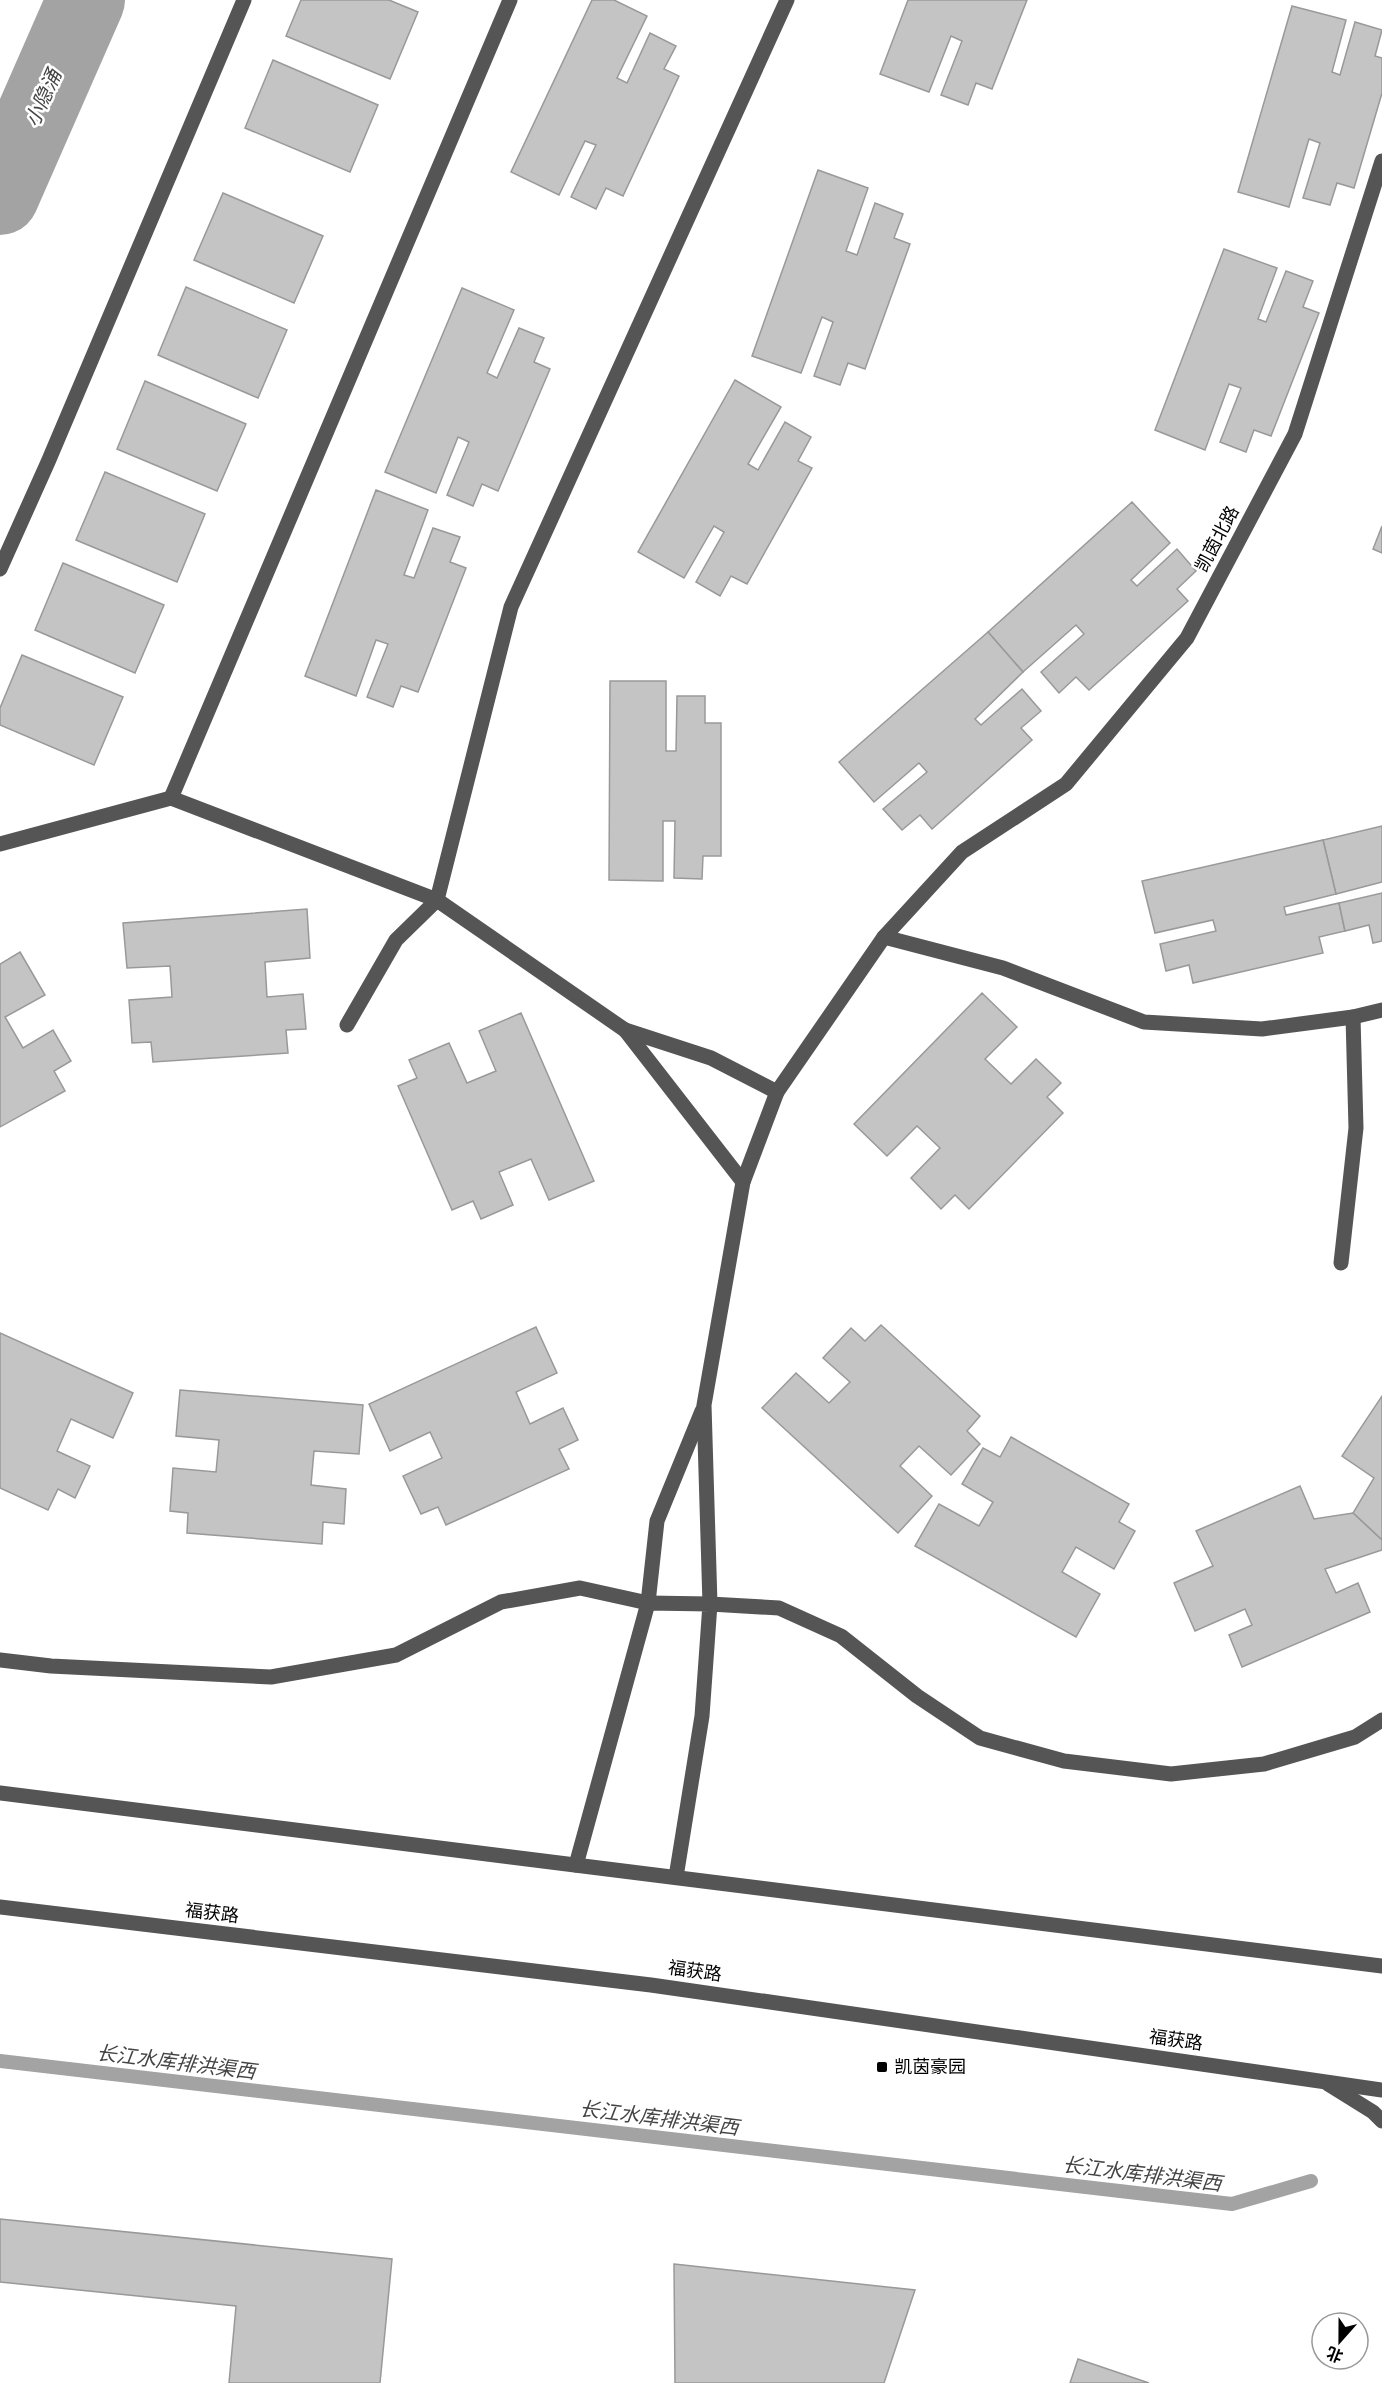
<svg xmlns="http://www.w3.org/2000/svg" width="1382" height="2383" viewBox="0 0 1382 2383" font-family="Overpass,'Noto Sans SC',sans-serif">
<style>
.lines{fill:none;stroke-linecap:round;stroke-linejoin:round}
.stream{stroke:#a3a3a3;stroke-width:14}
.river{stroke:#a3a3a3;stroke-width:78}
.building{fill:#c4c4c4;stroke:#999;stroke-width:1.5}
.minor{stroke:#555;stroke-width:15}
.poi-dot{fill:#000;stroke:#fff;stroke-width:2}
.labels{text-anchor:middle;stroke-width:5;stroke-linejoin:round;paint-order:stroke}
.street-label{font-size:18px;fill:#000;stroke:#fff}
.poi-label{font-size:18px;fill:#000;stroke:#fff;text-anchor:start}
.water-label{font-size:20px;font-style:italic;fill:#444;stroke:#fff}
</style>
<rect width="100%" height="100%" fill="#fff"/>
<g class="lines">
<polyline class="stream" points="0,2061 1232,2204 1311,2181"/>
<polyline class="river" points="0,196 86,0"/>
</g>
<g class="building">
<polygon points="301,0 389,0 418,12 390,79 286,36"/>
<polygon points="592,0 614,0 647,16 617,78 627,83 650,33 676,46 664,69 679,76 623,196 606,188 596,209 571,197 596,145 585,141 559,195 511,172"/>
<polygon points="908,0 1027,0 992,89 976,83 968,105 941,95 962,41 951,36 929,92 880,74"/>
<polygon points="1292,6 1346,20 1332,72 1340,75 1355,22 1382,30 1375,56 1382,58 1382,93 1354,188 1337,183 1330,205 1303,198 1320,143 1309,139 1289,207 1238,192"/>
<polygon points="273,60 378,105 350,172 245,128"/>
<polygon points="818,170 868,188 846,251 857,255 875,203 903,214 894,238 910,244 865,369 848,363 840,385 814,376 833,322 822,317 801,373 752,356"/>
<polygon points="223,193 323,236 294,303 194,260"/>
<polygon points="1224,249 1277,268 1258,319 1266,322 1286,271 1313,281 1303,307 1319,313 1271,436 1254,430 1246,452 1220,442 1241,388 1229,384 1205,450 1155,430"/>
<polygon points="186,287 287,330 258,398 158,355"/>
<polygon points="462,288 514,310 487,373 497,378 519,328 544,338 534,362 550,369 498,491 482,484 473,506 447,495 469,442 458,437 436,493 385,472"/>
<polygon points="735,380 781,407 748,464 758,470 785,422 811,437 798,461 812,468 747,584 731,576 720,596 696,582 724,532 714,526 684,578 638,552"/>
<polygon points="145,381 246,424 217,491 117,449"/>
<polygon points="105,472 205,514 177,582 76,540"/>
<polygon points="376,490 428,510 404,575 414,578 433,528 460,537 450,562 466,568 418,692 401,686 393,707 367,697 388,644 376,640 356,696 305,676"/>
<polygon points="1132,502 1170,543 1131,580 1137,586 1177,549 1196,571 1177,589 1188,601 1089,690 1076,677 1059,693 1041,672 1084,634 1076,625 1023,672 988,632"/>
<polygon points="1382,526 1382,553 1373,549"/>
<polygon points="63,563 164,605 135,673 35,630"/>
<polygon points="988,632 1023,672 975,719 981,725 1022,689 1041,711 1021,728 1032,740 932,829 920,815 902,830 883,809 927,772 919,763 874,802 839,762"/>
<polygon points="22,655 123,697 94,765 0,725 0,708"/>
<polygon points="610,681 666,681 666,751 676,751 677,696 705,696 705,723 721,723 721,856 703,856 702,879 674,878 675,821 663,821 663,881 609,880"/>
<polygon points="1382,826 1382,882 1336,894 1323,840"/>
<polygon points="1323,840 1336,894 1284,907 1286,915 1339,903 1345,931 1319,937 1323,953 1193,983 1189,965 1166,971 1160,944 1216,931 1213,920 1155,933 1142,881"/>
<polygon points="1382,893 1382,941 1373,943 1369,925 1345,931 1339,903"/>
<polygon points="307,909 310,958 265,962 267,997 303,994 306,1029 286,1030 288,1053 153,1062 151,1042 132,1043 129,1000 172,997 170,966 127,968 123,923"/>
<polygon points="20,952 45,995 5,1017 23,1048 53,1030 71,1061 54,1071 65,1091 0,1127 0,964"/>
<polygon points="982,993 1017,1027 985,1059 1011,1084 1036,1059 1061,1083 1047,1097 1063,1113 969,1209 955,1195 941,1209 911,1178 940,1148 917,1126 887,1156 854,1124"/>
<polygon points="521,1013 594,1181 549,1200 531,1159 499,1172 513,1205 481,1219 473,1201 452,1210 398,1086 417,1078 409,1060 449,1043 467,1083 496,1071 479,1031"/>
<polygon points="881,1325 980,1416 967,1431 980,1444 951,1475 919,1446 900,1466 932,1496 898,1533 762,1408 796,1373 829,1403 850,1382 823,1358 851,1328 865,1341"/>
<polygon points="536,1327 557,1373 516,1392 530,1424 563,1408 578,1440 559,1449 569,1469 446,1525 438,1507 421,1514 403,1476 442,1458 430,1432 390,1451 369,1404"/>
<polygon points="0,1333 133,1393 113,1438 71,1419 57,1451 90,1466 75,1498 58,1489 48,1510 0,1488"/>
<polygon points="180,1390 363,1405 359,1454 314,1451 311,1485 346,1489 344,1524 323,1522 322,1544 187,1533 188,1513 170,1511 173,1468 216,1472 219,1440 176,1436"/>
<polygon points="1382,1396 1382,1540 1353,1513 1374,1478 1342,1456"/>
<polygon points="1011,1437 1129,1504 1119,1522 1135,1531 1114,1569 1076,1547 1062,1572 1100,1594 1076,1637 915,1546 939,1504 979,1526 993,1502 962,1484 983,1448 1000,1457"/>
<polygon points="1300,1486 1314,1519 1353,1513 1382,1540 1382,1550 1325,1569 1336,1593 1358,1583 1370,1612 1242,1667 1229,1635 1252,1625 1245,1609 1195,1631 1174,1583 1213,1566 1196,1531"/>
<polygon points="0,2219 392,2259 380,2383 229,2383 236,2306 0,2282"/>
<polygon points="674,2264 915,2290 884,2383 675,2383"/>
<polygon points="1078,2359 1149,2383 1070,2383"/>
</g>
<g class="lines">
<g class="minor">
<polyline points="1382,161 1295,434 1187,638 1066,784 962,852 884,937 777,1092 743,1182 704,1405 710,1604 779,1608 841,1636 917,1696 980,1738 1064,1761 1171,1774 1264,1764 1355,1737 1382,1720"/>
<polyline points="0,569 48,462 244,0"/>
<polyline points="171,798 510,0"/>
<polyline points="0,844 171,798 437,900 625,1030 743,1182"/>
<polyline points="884,937 1003,968 1144,1022 1262,1029 1353,1017 1382,1010"/>
<polyline points="347,1025 396,940 437,900 511,607 787,0"/>
<polyline points="625,1030 711,1058 777,1092"/>
<polyline points="1341,1263 1356,1128 1353,1017"/>
<polyline points="0,1660 51,1666 271,1677 396,1655 501,1602 580,1588 648,1603 657,1521 702,1411"/>
<polyline points="0,1793 1382,1966"/>
<polyline points="576,1865 648,1603 710,1604 702,1716 676,1877"/>
<polyline points="0,1907 651,1985 1382,2090"/>
<polyline points="1328,2084 1373,2112 1382,2121"/>
</g>
</g>
<rect class="poi-dot" x="876" y="2061" width="12" height="12" rx="3"/>
<g class="labels">
<g class="street-label">
<text transform="translate(1217 539) rotate(-62)" y="6">凯茵北路</text>
<text transform="translate(212 1913) rotate(7)" y="6">福获路</text>
<text transform="translate(695 1971) rotate(8)" y="6">福获路</text>
<text transform="translate(1176 2040) rotate(8)" y="6">福获路</text>
</g>
<g class="poi-label">
<text x="894" y="2073">凯茵豪园</text>
</g>
<g class="water-label">
<text transform="translate(43 98) rotate(-66)" y="7">小隐涌</text>
<text transform="translate(176 2062) rotate(7)" y="7">长江水库排洪渠西</text>
<text transform="translate(659 2118) rotate(7)" y="7">长江水库排洪渠西</text>
<text transform="translate(1142 2174) rotate(7)" y="7">长江水库排洪渠西</text>
</g>
</g>
<g transform="translate(1340 2341) rotate(201)"><circle r="28" fill="#ffffff" stroke="#999999" stroke-width="1.5"/>
<path d="M0-4.5L10 22L0 15L-10 22Z" fill="#000000"/>
<text y="-9" font-size="16" font-weight="bold" text-anchor="middle" fill="#000000">北</text>
</g>
</svg>
